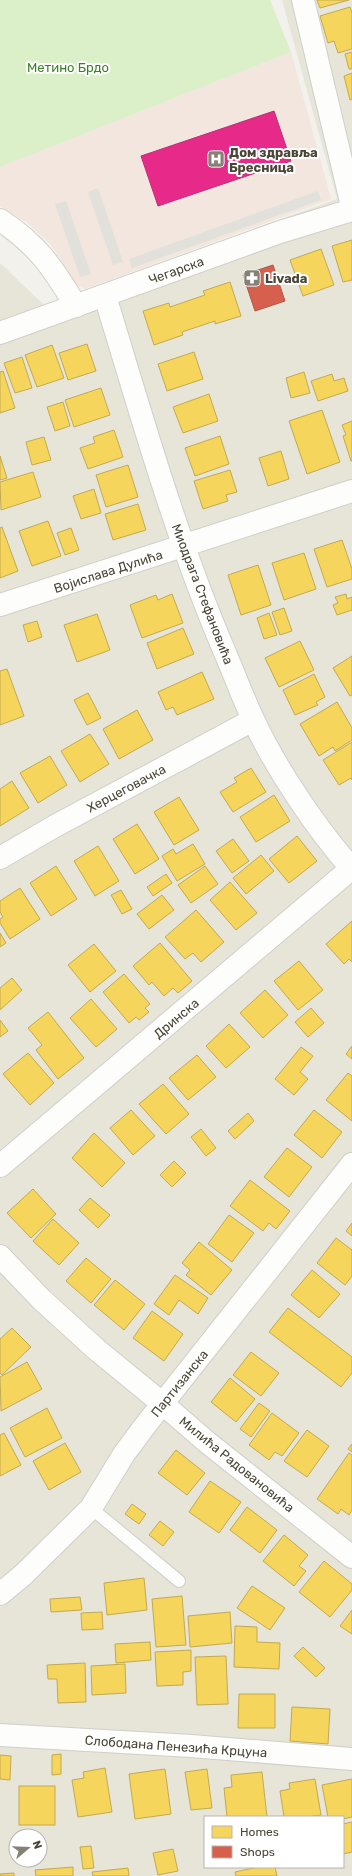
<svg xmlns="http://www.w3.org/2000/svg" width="352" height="1876" viewBox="0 0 352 1876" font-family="Rubik,sans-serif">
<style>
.residential{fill:#e7e4d8;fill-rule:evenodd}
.medical{fill:#f2e6df}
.green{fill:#dbefc9}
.parking{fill:#e1e0da}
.homes{fill:#f6d55c;stroke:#c2aa51}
.shops{fill:#d6604d;stroke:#ac5846}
.health{fill:#e7298a;stroke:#b83171}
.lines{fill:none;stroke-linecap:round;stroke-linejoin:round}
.lane-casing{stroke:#d0cfc9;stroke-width:14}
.street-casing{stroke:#d0cfc9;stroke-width:24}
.lane{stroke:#fdfdfc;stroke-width:12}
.street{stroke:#fdfdfc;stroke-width:22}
.labels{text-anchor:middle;stroke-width:4;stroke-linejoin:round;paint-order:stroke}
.park-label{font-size:13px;fill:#3b8124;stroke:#fff}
.poi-label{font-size:13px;font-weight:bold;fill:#4a4536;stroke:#fff;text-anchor:start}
.street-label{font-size:13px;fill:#4a4536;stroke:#fff}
</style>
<rect width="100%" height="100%" fill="#f2f1eb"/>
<path class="residential" d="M282,0H352V1876H0V263L44,305L337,199ZM205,1817H343V1867H205ZM16,1836H40V1860H16Z"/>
<polygon class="medical" points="291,52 331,199 85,289 76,284 51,245 26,222 0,206 0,167"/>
<polygon class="green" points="0,0 270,0 291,52 0,167"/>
<g class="parking">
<polygon points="98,188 123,262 113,265 88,192"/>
<polygon points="318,191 321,200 132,268 129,259"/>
<polygon points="66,201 91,274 80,277 55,204"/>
</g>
<g class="homes">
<polygon points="317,0 349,0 320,8"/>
<polygon points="350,7 352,13 352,49 338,53 334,41 328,43 320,16"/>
<polygon points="352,52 352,69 349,69 345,54"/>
<polygon points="352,73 352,99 350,100 344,76"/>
<polygon points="352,240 352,280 343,282 332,246"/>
<polygon points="321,249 334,285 303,296 290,260"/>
<polygon points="230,282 241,316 215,324 215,321 182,332 183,335 154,345 143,311 169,303 170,307 205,295 203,291"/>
<polygon points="87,344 96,371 68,380 59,353"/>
<polygon points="52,345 64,378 37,387 25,355"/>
<polygon points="194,352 203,379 167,391 158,364"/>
<polygon points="22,357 32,388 15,393 4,363"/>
<polygon points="3,371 15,408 0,413 0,372"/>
<polygon points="304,372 310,393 291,398 286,378"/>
<polygon points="332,374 334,381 344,378 348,391 318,401 311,381"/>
<polygon points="101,388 110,415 74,427 65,400"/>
<polygon points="209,394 218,421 183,433 173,407"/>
<polygon points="63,402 70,426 55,431 47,407"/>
<polygon points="322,410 340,462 307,474 289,421"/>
<polygon points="352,421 352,461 351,461 343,436 346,435 342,425"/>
<polygon points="114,430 123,457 88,469 80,448 95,443 93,437"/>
<polygon points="220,436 229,464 195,476 185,448"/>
<polygon points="44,437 51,460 32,465 26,442"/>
<polygon points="281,451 289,479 268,486 259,458"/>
<polygon points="0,456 7,478 0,480"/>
<polygon points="128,465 138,497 106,507 96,475"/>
<polygon points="230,470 237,492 226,495 228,501 203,509 194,481"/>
<polygon points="33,472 41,497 1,510 0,482"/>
<polygon points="94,489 101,513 81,519 73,496"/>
<polygon points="138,504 146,530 113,540 105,514"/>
<polygon points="48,521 61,556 32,566 19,531"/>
<polygon points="2,527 18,571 0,578 0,528"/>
<polygon points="71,528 79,550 65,555 57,533"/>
<polygon points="342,540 352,569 352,579 327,587 314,549"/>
<polygon points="304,553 316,589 284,600 272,563"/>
<polygon points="258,565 271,605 241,615 228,575"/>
<polygon points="172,594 183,623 142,638 130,605 156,595 158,600"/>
<polygon points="346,594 347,599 352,597 352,610 337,615 333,605 338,603 335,597"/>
<polygon points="284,608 292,631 280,635 272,612"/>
<polygon points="269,613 277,635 264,639 257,618"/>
<polygon points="97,614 110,650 77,662 64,625"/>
<polygon points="37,621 42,637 28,642 23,625"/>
<polygon points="183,628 194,654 157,669 147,643"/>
<polygon points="300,641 314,670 279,687 265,658"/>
<polygon points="352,656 352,695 350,696 333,668"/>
<polygon points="7,669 24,716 0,725 0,671"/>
<polygon points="202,672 214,699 177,715 173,707 166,710 158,692"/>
<polygon points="314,674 325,697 316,702 318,705 295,715 283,690"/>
<polygon points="88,693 101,718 87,725 74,700"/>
<polygon points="337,702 352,728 352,740 335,751 333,747 319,756 300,724"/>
<polygon points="137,710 153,740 119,759 103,729"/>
<polygon points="90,734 109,764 80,782 61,751"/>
<polygon points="352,742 352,780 351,778 339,785 323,760"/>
<polygon points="50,756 67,785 38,803 20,773"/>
<polygon points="251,768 266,792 233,812 220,792 237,782 234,778"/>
<polygon points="12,781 29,808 0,826 0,789"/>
<polygon points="274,795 290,821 256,842 240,817"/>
<polygon points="179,797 199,830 174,845 154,812"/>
<polygon points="137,824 159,859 135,874 113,839"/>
<polygon points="297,836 317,861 289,883 269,859"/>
<polygon points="233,839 249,861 232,873 216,851"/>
<polygon points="193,844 205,864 177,881 162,856 173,849 176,854"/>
<polygon points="98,846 119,881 95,896 74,861"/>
<polygon points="261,855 274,871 246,894 233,878"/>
<polygon points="56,866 77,899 51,916 30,883"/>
<polygon points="205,866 218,884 191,903 178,885"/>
<polygon points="166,874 172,883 153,896 147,887"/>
<polygon points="230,882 257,913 236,930 210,900"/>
<polygon points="20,888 40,919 10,939 0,923 0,919 3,917 0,912 0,901"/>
<polygon points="121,890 132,909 122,914 111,895"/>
<polygon points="162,895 174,910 149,929 137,914"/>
<polygon points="196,910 224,942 201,962 193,953 185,959 165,937"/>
<polygon points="352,921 352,962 349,959 344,964 326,944"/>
<polygon points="0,933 6,943 0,947"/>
<polygon points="160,943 192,981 178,993 173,988 164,996 152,982 149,985 133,966"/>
<polygon points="94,944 116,971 90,992 68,965"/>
<polygon points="299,961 323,990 298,1010 274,981"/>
<polygon points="124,974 150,1004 145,1008 149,1012 139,1020 136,1017 129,1023 103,992"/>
<polygon points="12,978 22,990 0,1010 0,988"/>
<polygon points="265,990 288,1015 263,1038 240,1013"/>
<polygon points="91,999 117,1029 96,1047 70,1018"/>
<polygon points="311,1008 324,1023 308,1037 295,1022"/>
<polygon points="48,1012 84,1058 58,1079 36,1050 42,1045 28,1028"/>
<polygon points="0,1020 8,1031 0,1037"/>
<polygon points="229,1024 250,1047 226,1068 206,1046"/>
<polygon points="352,1046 352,1059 346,1054"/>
<polygon points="301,1047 313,1056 300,1072 308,1079 294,1095 275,1079"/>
<polygon points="28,1053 54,1083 30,1105 3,1074"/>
<polygon points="197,1055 216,1077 188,1100 169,1078"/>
<polygon points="348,1073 352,1076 352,1121 326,1100"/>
<polygon points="163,1084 189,1114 166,1134 139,1104"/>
<polygon points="131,1110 155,1136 133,1155 110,1128"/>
<polygon points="314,1110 342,1132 322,1158 294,1135"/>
<polygon points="248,1113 254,1121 235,1139 228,1131"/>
<polygon points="201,1129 216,1148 206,1156 191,1137"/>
<polygon points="94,1133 125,1163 102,1187 72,1158"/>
<polygon points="287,1148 312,1167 289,1197 264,1177"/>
<polygon points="174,1161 186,1173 172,1187 160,1175"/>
<polygon points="250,1180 290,1211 276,1229 269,1223 263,1231 230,1206"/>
<polygon points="33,1189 56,1214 31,1238 7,1213"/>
<polygon points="90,1198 110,1215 98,1228 79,1210"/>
<polygon points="229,1215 254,1233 232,1262 208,1244"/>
<polygon points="53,1219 79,1243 59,1265 33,1241"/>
<polygon points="352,1223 352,1236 346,1231"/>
<polygon points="336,1238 352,1250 352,1276 345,1285 317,1263"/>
<polygon points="199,1242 232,1270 211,1295 186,1275 190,1270 182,1263"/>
<polygon points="86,1258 111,1279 91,1303 66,1281"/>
<polygon points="312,1270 340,1294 319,1318 291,1295"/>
<polygon points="175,1275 208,1298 198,1314 179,1300 169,1315 154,1304"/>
<polygon points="115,1280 145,1304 124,1330 94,1305"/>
<polygon points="288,1308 352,1357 352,1373 341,1387 269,1332"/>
<polygon points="152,1311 183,1334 164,1361 133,1338"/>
<polygon points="12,1328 31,1347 2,1375 0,1373 0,1339"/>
<polygon points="251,1352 279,1373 261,1396 233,1375"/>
<polygon points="27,1362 42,1389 1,1411 0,1377"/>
<polygon points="230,1378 255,1399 236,1422 211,1402"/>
<polygon points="259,1403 270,1411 251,1437 240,1429"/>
<polygon points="47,1408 62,1438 25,1457 10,1428"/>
<polygon points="272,1413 299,1433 282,1456 275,1452 269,1460 249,1445"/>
<polygon points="307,1430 329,1446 307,1477 284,1461"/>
<polygon points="4,1433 21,1465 0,1476 0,1435"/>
<polygon points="65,1443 81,1472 49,1490 33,1461"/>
<polygon points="352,1444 352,1452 348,1449"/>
<polygon points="176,1450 205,1473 187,1495 158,1473"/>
<polygon points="349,1453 352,1455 352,1510 349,1515 341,1509 338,1514 317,1499"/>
<polygon points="210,1481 241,1502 219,1533 189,1512"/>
<polygon points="132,1504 146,1514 139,1524 125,1514"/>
<polygon points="247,1507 277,1530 260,1553 230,1530"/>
<polygon points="160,1521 174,1532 163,1546 149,1535"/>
<polygon points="284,1535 308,1555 299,1566 306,1571 294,1586 263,1561"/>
<polygon points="324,1561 352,1584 352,1590 330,1617 299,1592"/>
<polygon points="144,1578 147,1610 107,1615 104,1583"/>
<polygon points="252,1586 285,1608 270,1630 237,1608"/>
<polygon points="182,1596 186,1645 156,1647 152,1599"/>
<polygon points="80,1597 82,1610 51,1612 50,1599"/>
<polygon points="352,1610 352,1634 340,1626"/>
<polygon points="102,1612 103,1629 82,1630 81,1613"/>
<polygon points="230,1612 232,1643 190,1647 188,1616"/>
<polygon points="235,1626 257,1627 257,1642 280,1643 279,1669 234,1667"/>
<polygon points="150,1642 151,1660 116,1663 115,1644"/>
<polygon points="303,1647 325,1668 316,1677 294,1656"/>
<polygon points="191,1650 191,1671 183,1672 183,1685 157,1686 155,1652"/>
<polygon points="226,1656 228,1704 197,1705 195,1657"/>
<polygon points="85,1663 86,1702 58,1703 57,1679 48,1679 47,1665"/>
<polygon points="125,1664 126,1693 92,1695 91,1666"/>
<polygon points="239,1694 275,1694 275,1728 238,1728"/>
<polygon points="292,1707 330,1709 328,1744 290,1741"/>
<polygon points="61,1754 61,1774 52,1775 52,1755"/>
<polygon points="0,1755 11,1756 10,1780 0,1779"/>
<polygon points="105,1768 112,1812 78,1817 72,1780 84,1778 83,1772"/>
<polygon points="165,1769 171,1814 135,1819 129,1774"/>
<polygon points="207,1769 212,1808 191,1810 185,1772"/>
<polygon points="262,1772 267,1817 227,1817 224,1788 232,1787 231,1775"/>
<polygon points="315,1779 321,1815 306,1817 284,1817 280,1791 290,1789 289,1783"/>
<polygon points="352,1779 352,1817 343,1819 343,1817 328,1817 322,1785"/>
<rect x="19" y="1786" width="36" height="39"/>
<polygon points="352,1822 352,1852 343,1854 343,1824"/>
<polygon points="91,1846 94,1868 83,1869 80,1847"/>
<polygon points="173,1849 178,1871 158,1875 153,1853"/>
<polygon points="73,1867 73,1876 36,1876 35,1870"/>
<polygon points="258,1867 275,1867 277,1876 236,1876 235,1872"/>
<polygon points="128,1868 129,1876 93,1876 92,1872"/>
<polygon points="14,1873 14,1876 0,1876 0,1874"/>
</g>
<polygon class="shops" points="273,265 285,301 255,311 243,275"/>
<polygon class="health" points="274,111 291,161 158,206 141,156"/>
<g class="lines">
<defs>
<polyline id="lane" points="91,1508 179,1581"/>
<g id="street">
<polyline points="303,0 352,206"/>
<path d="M0,220C38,245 53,268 76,306"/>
<path d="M105,296C142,417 176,539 226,655C235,676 243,698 253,719C276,769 316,828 352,869"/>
<polyline points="0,333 280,232 352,210"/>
<polyline points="0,605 352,491"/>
<polyline points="0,858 55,826 253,720"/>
<polyline points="0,1166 352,868"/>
<polyline points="0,1256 41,1299 97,1350 163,1404 208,1443 352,1557"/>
<polyline points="0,1594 23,1575 91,1508 124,1454 144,1427 352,1164"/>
<polyline points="0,1735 191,1746 352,1759"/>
</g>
</defs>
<use href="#lane" class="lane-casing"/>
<use href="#street" class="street-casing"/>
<use href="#lane" class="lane"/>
<use href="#street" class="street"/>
</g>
<defs>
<symbol id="hospital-square" viewBox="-11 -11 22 22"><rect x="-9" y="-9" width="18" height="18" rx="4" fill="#858175" stroke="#fff"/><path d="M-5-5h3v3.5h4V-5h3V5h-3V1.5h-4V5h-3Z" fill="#fff"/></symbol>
<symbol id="pharmacy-square" viewBox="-11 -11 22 22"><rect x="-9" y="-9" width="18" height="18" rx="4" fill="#858175" stroke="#fff"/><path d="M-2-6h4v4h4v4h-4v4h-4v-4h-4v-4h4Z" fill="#fff"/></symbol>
</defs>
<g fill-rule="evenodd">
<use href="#hospital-square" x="206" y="149" width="20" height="20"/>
<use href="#pharmacy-square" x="242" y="268" width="20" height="20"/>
</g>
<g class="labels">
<g class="park-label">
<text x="68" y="72">Метино Брдо</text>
</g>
<g class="poi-label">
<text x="229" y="157">Дом здравља<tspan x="229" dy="15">Бресница</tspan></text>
<text x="265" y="283">Livada</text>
</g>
<g class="street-label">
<text transform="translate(176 270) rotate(-20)" y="5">Чегарска</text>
<text transform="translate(108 571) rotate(-18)" y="5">Војислава Дулића</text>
<text transform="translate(203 594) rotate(69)" y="5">Миодрага Стефановића</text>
<text transform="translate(126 788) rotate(-28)" y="5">Херцеговачка</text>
<text transform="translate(176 1018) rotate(-40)" y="5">Дринска</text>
<text transform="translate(179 1383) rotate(-51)" y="5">Партизанска</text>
<text transform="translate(237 1464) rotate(39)" y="5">Милића Радовановића</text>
<text transform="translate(176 1746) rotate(4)" y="5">Слободана Пенезића Крцуна</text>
</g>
</g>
<rect x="204" y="1816" width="140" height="52" fill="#ffffff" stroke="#b7b5af"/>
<rect x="212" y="1826" width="20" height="12" fill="#f6d55c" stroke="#b7b5af"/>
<text x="240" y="1836" font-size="12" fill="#4a4536">Homes</text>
<rect x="212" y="1846" width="20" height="12" fill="#d6604d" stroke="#b7b5af"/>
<text x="240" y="1856" font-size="12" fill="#4a4536">Shops</text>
<g transform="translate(28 1848) rotate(71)"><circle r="19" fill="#ffffff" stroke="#b7b5af"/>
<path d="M0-3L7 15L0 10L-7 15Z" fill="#858175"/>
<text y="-6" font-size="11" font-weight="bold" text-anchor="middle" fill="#4a4536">N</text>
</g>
</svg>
